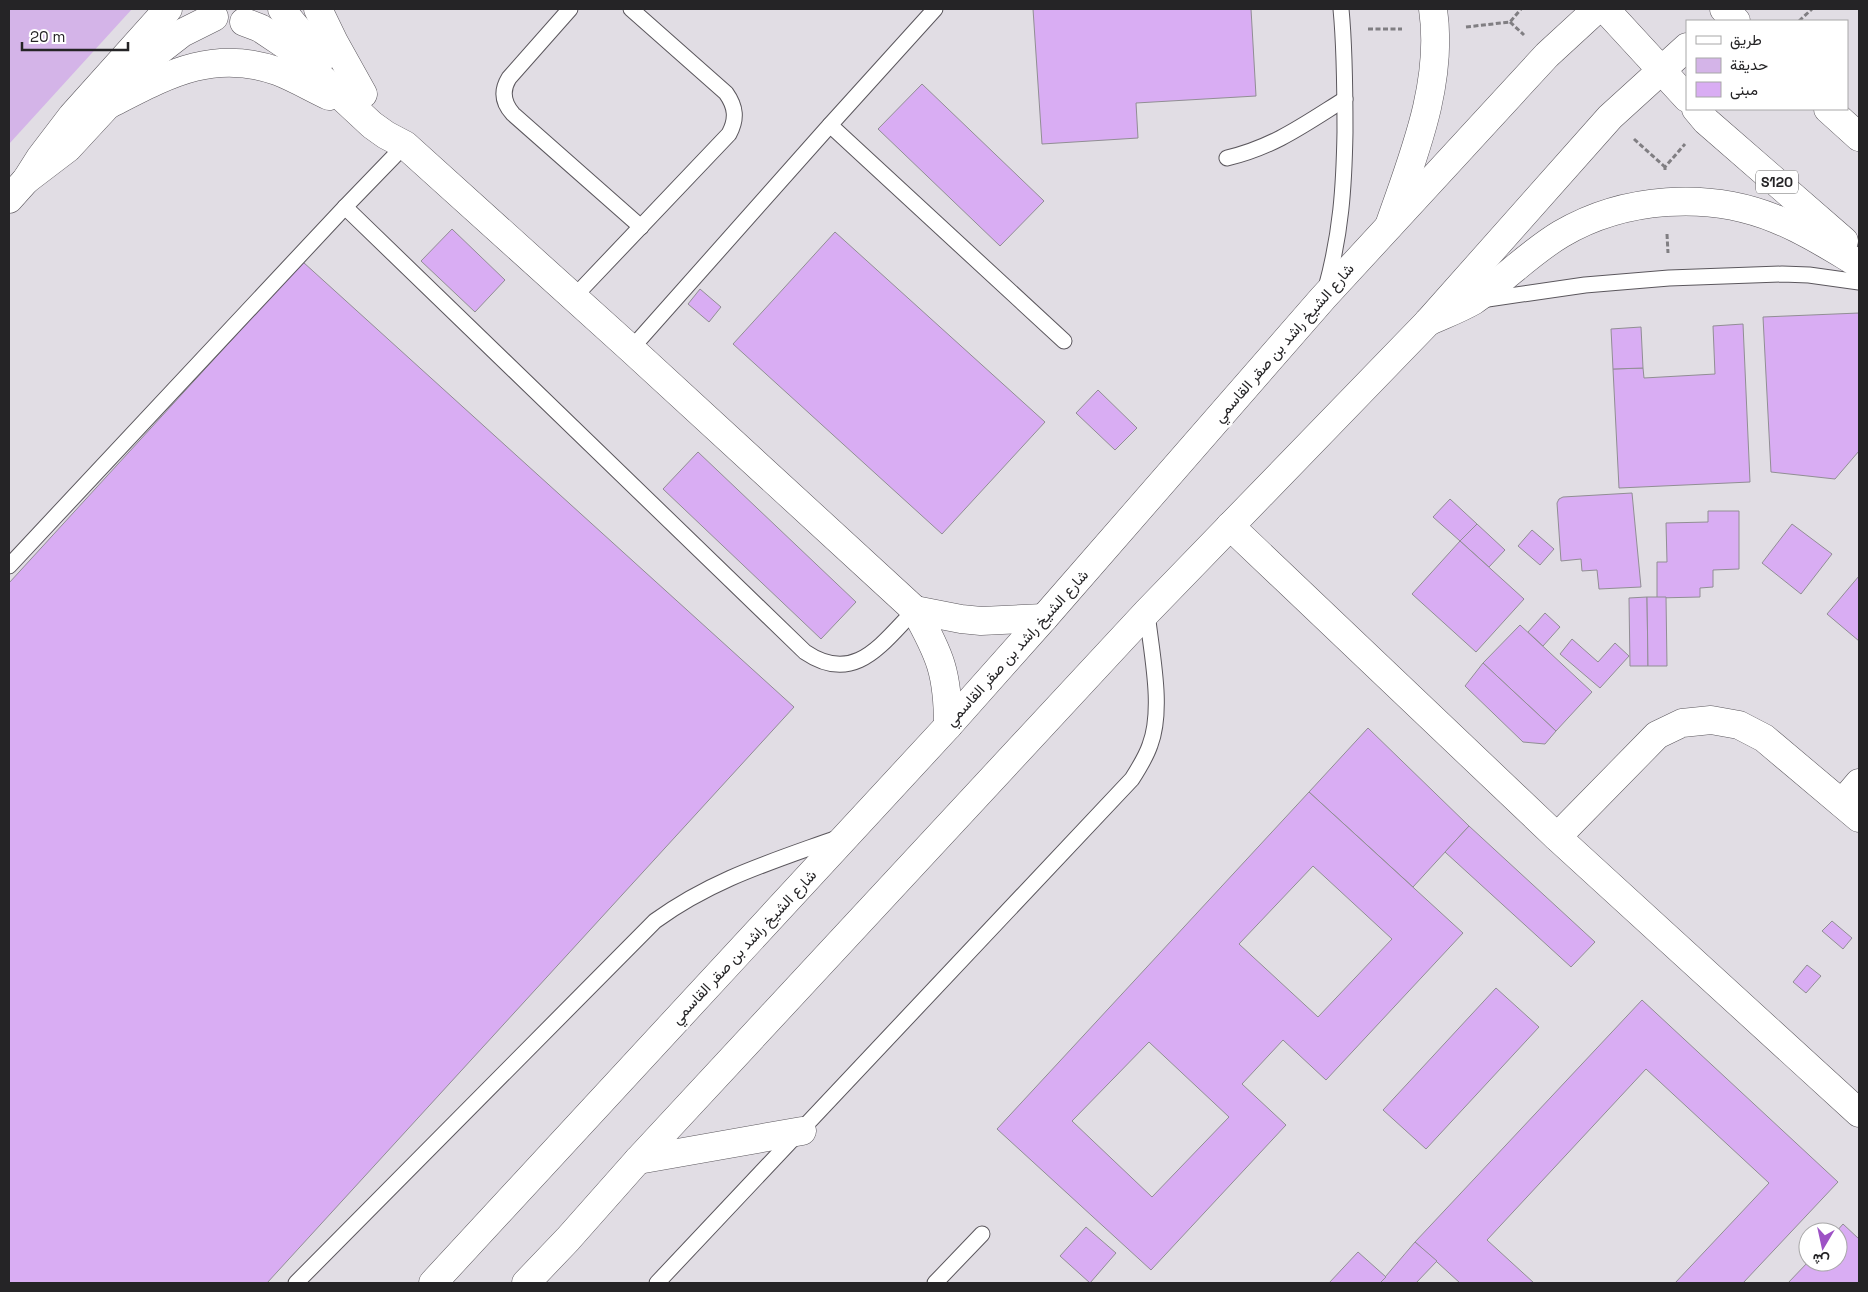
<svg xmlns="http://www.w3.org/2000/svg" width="1868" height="1292" viewBox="0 0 1868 1292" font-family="'Space Grotesk',Vazirmatn,sans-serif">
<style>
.green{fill:#d4b4e8}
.building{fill:#d9adf3;stroke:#918e94;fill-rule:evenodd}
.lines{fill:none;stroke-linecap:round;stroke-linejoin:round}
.service-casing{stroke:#5b575d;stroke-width:17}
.minor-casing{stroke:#5b575d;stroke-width:29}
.secondary-casing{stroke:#5b575d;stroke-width:29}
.primary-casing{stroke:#5b575d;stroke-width:29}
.path{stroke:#807e82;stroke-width:3;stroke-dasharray:5 2.5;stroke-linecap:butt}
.service{stroke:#fff;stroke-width:15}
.minor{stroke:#fff;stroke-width:28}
.secondary{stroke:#fff;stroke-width:28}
.primary{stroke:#fff;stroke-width:28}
.labels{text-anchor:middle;stroke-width:5;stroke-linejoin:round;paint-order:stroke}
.shield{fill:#fff;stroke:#666667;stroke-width:1}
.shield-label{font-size:14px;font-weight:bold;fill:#252426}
.street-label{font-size:15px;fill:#252426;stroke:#fff}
</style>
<rect width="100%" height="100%" fill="#e1dde4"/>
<polygon class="green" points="9,9 132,9 9,144"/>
<g class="building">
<polygon points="1033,9 1251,9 1256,96 1136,103 1138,138 1042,144"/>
<polygon points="922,84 1044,201 1000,246 878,129"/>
<polygon points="452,229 505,280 475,312 421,261"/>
<polygon points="835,232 1045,422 942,534 733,344"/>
<polygon points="303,262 794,707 267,1283 9,1283 9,583"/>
<polygon points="700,289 721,307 709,322 688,304"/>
<polygon points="1859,313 1859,451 1835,479 1771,472 1763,317"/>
<polygon points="1743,324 1750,482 1619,488 1613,369 1643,368 1644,378 1715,374 1713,326"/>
<polygon points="1641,327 1643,368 1613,369 1611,329"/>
<polygon points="1098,390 1137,428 1115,450 1076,413"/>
<polygon points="698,452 856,602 821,639 663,489"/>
<polygon points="1632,493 1641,587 1599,589 1597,570 1582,571 1581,559 1561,561 1557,503 1559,499 1563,497"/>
<polygon points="1450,499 1477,524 1460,541 1433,517"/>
<polygon points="1708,511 1739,511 1739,569 1713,570 1713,587 1700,588 1700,597 1657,598 1657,562 1667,562 1666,523 1708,522"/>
<polygon points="1477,524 1505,550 1489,567 1460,541"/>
<polygon points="1792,524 1832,554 1801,594 1762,563"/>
<polygon points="1532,530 1554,549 1540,565 1518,546"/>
<polygon points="1460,541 1524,599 1476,652 1412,594"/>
<polygon points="1859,576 1859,641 1827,614"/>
<polygon points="1647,597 1648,666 1630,666 1629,598"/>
<polygon points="1647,597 1666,597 1667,666 1648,666"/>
<polygon points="1545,613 1560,627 1543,646 1528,632"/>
<polygon points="1520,625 1592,692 1556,731 1483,663"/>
<polygon points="1572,639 1598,662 1615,643 1629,656 1600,688 1560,654"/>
<polygon points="1483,663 1556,731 1545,744 1523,742 1465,686"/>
<polygon points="1368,728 1469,826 1413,887 1309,792"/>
<path d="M1309,792L1463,933L1326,1080L1283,1040L1242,1084L1286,1125L1151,1270L997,1129ZM1313,866L1392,939L1318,1017L1239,944ZM1149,1042L1229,1117L1152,1197L1072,1121Z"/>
<polygon points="1469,826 1595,942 1571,967 1445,852"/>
<polygon points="1832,921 1852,938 1843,949 1822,931"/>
<polygon points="1807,965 1821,976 1806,993 1793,982"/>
<polygon points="1496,988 1539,1027 1426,1149 1383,1110"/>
<polygon points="1642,1000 1838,1182 1743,1283 1675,1283 1769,1183 1646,1069 1487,1240 1534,1283 1460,1283 1415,1242"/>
<polygon points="1843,1224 1859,1239 1859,1283 1788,1283 1808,1262 1838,1262 1838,1232 1836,1232"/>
<polygon points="1086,1227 1116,1253 1090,1283 1060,1256"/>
<polygon points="1415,1242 1437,1261 1416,1283 1380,1283"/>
<polygon points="1358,1252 1386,1277 1380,1283 1329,1283"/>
</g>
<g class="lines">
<defs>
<g id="service">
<path d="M570,9L509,78C501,91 503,103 513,114L641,227"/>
<polyline points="830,125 1064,341"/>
<path d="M1227,158C1274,147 1305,124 1345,99"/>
<path d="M345,207L805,652C855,686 882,643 915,610"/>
<path d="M1326,288C1341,233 1344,188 1345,132C1345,91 1345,50 1341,9"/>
<path d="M573,298L729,134C737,119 736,107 726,93L631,9"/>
<polyline points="1481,300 1585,285 1669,278 1782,274 1809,275 1859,282"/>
<polyline points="631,349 830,125 935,9"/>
<polyline points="9,566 345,207 405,145"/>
<path d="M296,1283L655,921C713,879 771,862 837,838"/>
<path d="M657,1283L1132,779C1139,768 1146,757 1150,745C1164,708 1151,652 1147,612"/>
<polyline points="935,1283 982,1234"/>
</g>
<g id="minor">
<path d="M282,9C293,27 309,41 324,56"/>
<polyline points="318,9 334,42 363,94"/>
<path d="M244,22L260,28L287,46L372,125L386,135L405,145L631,349L915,610C940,655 948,673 948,726"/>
<path d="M108,105C165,76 211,48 277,71C295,78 312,88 329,96"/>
<polyline points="26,180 68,148 155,54 182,33 214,17"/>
<polyline points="9,199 26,180 40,158 72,116 168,9"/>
<polyline points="1230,526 1557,837 1859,1113"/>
<polyline points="915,610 961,619 981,621 1044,618"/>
<polyline points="1842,803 1859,783"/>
<polyline points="1557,837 1657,735 1682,723 1711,720 1739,725 1764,738 1859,818"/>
</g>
<g id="secondary">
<polyline points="638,1160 802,1131"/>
<polyline points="433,1283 948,726 1044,618 1323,298 1547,55 1597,9"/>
<polyline points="526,1283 568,1239 638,1160 1147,612 1428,322 1610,117 1687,47"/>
</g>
<g id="primary">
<polyline points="1605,9 1687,98"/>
<polyline points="1724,9 1736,21"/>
<polyline points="1696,109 1706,121 1844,241"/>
<polyline points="1828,109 1859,137"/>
<path d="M1389,226C1413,157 1444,83 1433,9"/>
<path d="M1428,322C1443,315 1459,309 1473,301C1503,281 1529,253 1561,234C1624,197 1708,191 1776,219C1806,231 1832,248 1859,264"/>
</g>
</defs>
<use href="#service" class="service-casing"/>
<use href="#minor" class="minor-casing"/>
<use href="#secondary" class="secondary-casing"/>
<use href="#primary" class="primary-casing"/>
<g class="path">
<polyline points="1799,21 1812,9"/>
<polyline points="1510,22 1524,35"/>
<polyline points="1466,27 1510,22 1521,9"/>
<polyline points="1368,29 1402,29"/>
<polyline points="1634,139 1665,167"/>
<polyline points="1665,170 1665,167 1685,144"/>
<polyline points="1667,234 1668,253"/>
</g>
<use href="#service" class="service"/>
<use href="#minor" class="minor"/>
<use href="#secondary" class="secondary"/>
<use href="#primary" class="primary"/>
</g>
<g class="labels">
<rect class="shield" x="1756" y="170.5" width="42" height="23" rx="4"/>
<g class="shield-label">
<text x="1777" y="187">S120</text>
</g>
<g class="street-label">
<text transform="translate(1284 343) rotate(-49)" y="5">شارع الشيخ راشد بن صقر القاسمي</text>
<text transform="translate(1017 648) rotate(-48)" y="5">شارع الشيخ راشد بن صقر القاسمي</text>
<text transform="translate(744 947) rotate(-47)" y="5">شارع الشيخ راشد بن صقر القاسمي</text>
</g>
</g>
<rect width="1868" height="1292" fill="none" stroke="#252426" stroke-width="20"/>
<rect x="1686" y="20" width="162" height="90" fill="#ffffff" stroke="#a8a7a8"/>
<rect x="1696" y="36" width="25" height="8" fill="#ffffff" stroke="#a8a7a8"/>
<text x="1730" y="45" font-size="15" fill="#252426">طريق</text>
<rect x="1696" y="58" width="25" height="15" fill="#d4b4e8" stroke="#a8a7a8"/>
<text x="1730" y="70" font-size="15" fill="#252426">حديقة</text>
<rect x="1696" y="82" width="25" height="15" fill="#d9adf3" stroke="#a8a7a8"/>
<text x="1730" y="95" font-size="15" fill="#252426">مبنى</text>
<g transform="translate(1823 1247) rotate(189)"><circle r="24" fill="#ffffff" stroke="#a8a7a8"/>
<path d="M0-4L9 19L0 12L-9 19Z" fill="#9d52c5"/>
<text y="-8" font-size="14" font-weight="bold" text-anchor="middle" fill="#252426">ش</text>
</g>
<path d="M22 42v8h106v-8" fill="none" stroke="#252426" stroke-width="2.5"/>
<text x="30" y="42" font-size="15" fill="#252426" stroke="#ffffff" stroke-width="4" paint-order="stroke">20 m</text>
</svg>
